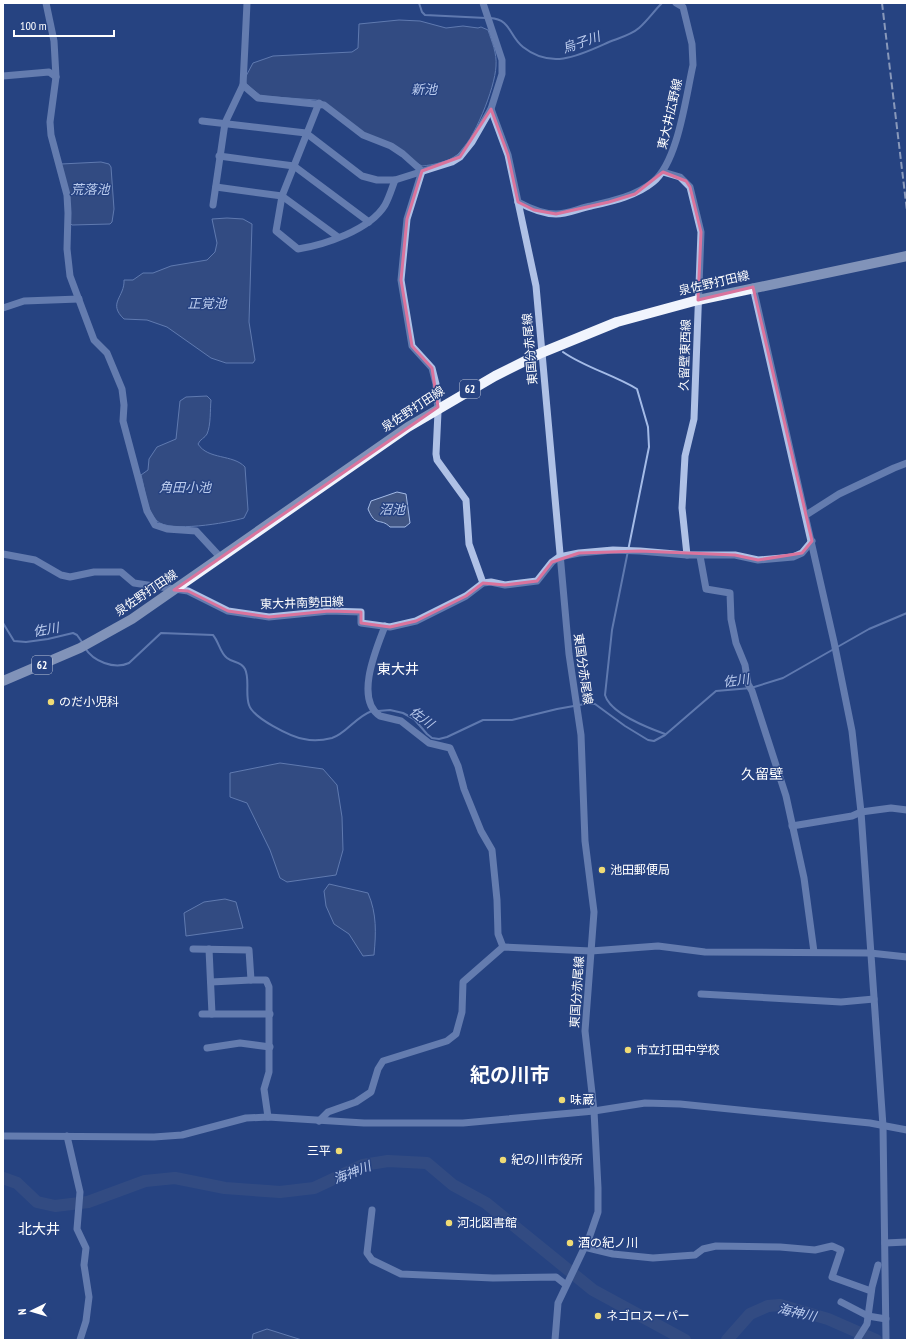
<svg xmlns="http://www.w3.org/2000/svg" width="910" height="1343" viewBox="0 0 910 1343" font-family="'PT Sans Narrow','Noto Sans JP',sans-serif">
<style>
.water{fill:#415684;stroke:#a4bbe7}
.lines{fill:none;stroke-linecap:round;stroke-linejoin:round}
.stream{stroke:#a4bbe7;stroke-width:2}
.river{stroke:#415684;stroke-width:12}
.minor{stroke:#afc1e6;stroke-width:7}
.major{stroke:#f0f4fd;stroke-width:10}
.rail{stroke:#fff;stroke-width:2;stroke-dasharray:7 3;stroke-linecap:butt}
.marked{fill:none;stroke:#da749d;stroke-width:3;stroke-linejoin:round}
.poi-dot{fill:#efdb75;stroke:#274382;stroke-width:1.5}
.labels{text-anchor:middle;stroke-width:3;stroke-linejoin:round;paint-order:stroke}
.shield{fill:#274382;stroke:#bec7da;stroke-width:1}
.shield-label{font-size:11px;font-weight:bold;fill:#fff}
.street-label{font-size:12px;fill:#fff;stroke:#274382}
.poi-label{font-size:12px;fill:#fff;stroke:#274382;text-anchor:start}
.water-label{font-size:13px;font-style:italic;fill:#bce;stroke:#274382}
.quarter-label{font-size:14px;fill:#fff;stroke:#274382}
.town-label{font-size:20px;font-weight:bold;fill:#fff;stroke:#274382}
</style>
<rect width="100%" height="100%" fill="#274382"/>
<g class="water">
<path d="M399,20L420,21L446,28L463,26L478,28L481,27L488,30C492,42 497,53 496,66C495,88 474,141 457,155C448,162 433,165 422,166L363,133L323,102L316,100L261,96L246,84L245,78L253,63L273,56L352,52L358,48L359,24Z"/>
<polygon points="101,162 109,164 111,167 114,209 112,222 110,224 72,225 70,223 61,164"/>
<path d="M227,218L243,219L252,224L249,322L255,360L253,363H226L211,358L167,327L147,320L124,319C107,303 125,297 124,280H133L143,273H153L171,266L207,260L215,252L217,243L212,219Z"/>
<path d="M207,396L211,400C210,410 211,425 207,434C205,438 200,439 198,444C208,460 233,454 245,467L248,510L244,518C227,523 169,533 157,521C146,511 145,489 141,475L148,470L149,459L157,447L176,439L180,401L186,397Z"/>
<path d="M397,492L406,494L410,523L405,527H390C380,517 376,528 368,509L371,501Z"/>
<polygon points="280,763 323,769 337,785 342,817 343,850 336,875 287,882 280,878 270,850 247,803 230,797 230,773"/>
<path d="M329,884L368,893C377,914 376,933 374,955L363,956L349,934L334,924L326,906L324,891Z"/>
<polygon points="225,899 236,902 243,928 186,936 184,913 204,902"/>
<polygon points="267,1329 302,1340 252,1340 253,1334"/>
</g>
<g class="lines">
<g class="stream">
<polyline points="419,3 422,12 425,15 486,18"/>
<path d="M490,18C511,19 509,36 523,47C552,70 580,55 609,42C619,38 631,35 639,28C648,20 654,11 662,3"/>
<path d="M563,352C584,367 614,375 637,389L648,427L649,447L612,630L605,695C610,713 648,728 665,734"/>
<polyline points="3,623 14,641 26,642 48,639 73,633 77,635 82,642"/>
<path d="M85,648C93,661 114,670 129,663L161,633L213,635C219,642 220,653 227,658C233,663 241,661 245,669C250,679 245,694 249,705C253,718 291,737 304,739C312,741 324,740 332,738C346,734 355,717 372,711"/>
<polyline points="378,711 390,710 403,713 414,719 427,734 432,738 439,739 447,737 483,720 512,720 557,709 585,704 595,704 625,726 648,740 654,741 665,735 716,691 751,688 783,678 869,629 907,613"/>
</g>
<g class="river">
<polyline points="3,1178 17,1183 37,1202 55,1206 88,1202 145,1181 175,1178 225,1188 280,1192 314,1188 363,1165 388,1161 427,1163 453,1185 486,1203 593,1290 685,1340"/>
<polyline points="727,1340 750,1314 768,1306 780,1305 828,1319 876,1340"/>
</g>
<g class="minor">
<polyline points="46,3 54,41 56,77 50,122 51,135 67,195 68,213 67,249 70,276 94,340 107,353 122,389 124,405 123,421 147,511 155,525 167,529 196,531 221,558"/>
<polyline points="247,3 243,85 258,98 324,105 363,135 391,146 403,154 422,171 407,219 401,280 412,346 432,368 436,384 438,412 436,454 437,460 466,500 469,544 483,583"/>
<polyline points="483,3 502,60 502,74 491,109 508,155 536,286 569,654 581,735 585,841 594,912 585,1031 594,1111 598,1188 598,1212 589,1238 558,1303 555,1340"/>
<polyline points="3,76 49,72 56,77"/>
<path d="M319,103L282,196L276,231L298,249C324,245 370,230 385,205C389,198 392,188 395,180"/>
<polyline points="202,121 306,133 362,176 377,180 395,180 452,162 460,157 472,142 491,109"/>
<polyline points="219,156 294,166 369,222"/>
<polyline points="663,172 680,177 690,187 701,232 694,419 685,456 682,508 687,555"/>
<polyline points="216,187 282,196 338,237"/>
<path d="M518,202C529,208 543,214 556,214C567,214 580,208 591,206C613,201 636,196 653,182C678,162 686,96 693,65L692,44L683,7L676,3"/>
<polyline points="213,205 225,123 243,85"/>
<polyline points="753,287 834,642 852,731 861,812 883,1126 886,1340"/>
<polyline points="3,308 24,301 79,299"/>
<polyline points="806,515 839,494 894,468 907,463"/>
<polyline points="3,554 35,560 61,575 70,577 94,572 121,572 134,583 188,591 228,611 269,617 329,611 361,612 361,623 390,627 416,621 466,596 483,583 491,582 505,585 537,581 552,562 559,557 579,553 613,550 640,551 687,555 735,555 758,560 793,557 802,553 812,541"/>
<polyline points="700,556 706,589 730,593 731,619 736,643 745,665 748,684 752,691 786,796 804,878 814,952"/>
<path d="M385,626C377,647 354,699 380,716L401,721L429,743L450,748L458,766L464,789L481,831L492,850L497,900L498,934L503,947"/>
<polyline points="792,826 852,816 861,812 891,808 907,810"/>
<polyline points="193,949 249,950 251,980 266,980 269,987 269,1072 264,1089 268,1117"/>
<polyline points="209,949 212,1014"/>
<polyline points="211,982 251,980"/>
<polyline points="701,994 841,1002 874,999"/>
<polyline points="202,1014 270,1014"/>
<polyline points="207,1048 240,1043 270,1047"/>
<polyline points="319,1121 328,1112 356,1102 371,1092 378,1069 383,1061 447,1041 456,1034 462,1012 463,982 503,947 591,951 658,946 705,952 870,953 907,957"/>
<polyline points="3,1136 154,1137 182,1135 246,1118 268,1117 364,1123 463,1123 594,1111 645,1103 680,1104 870,1123 907,1130"/>
<polyline points="67,1136 80,1192 77,1229 86,1248 84,1265 89,1297 86,1321 80,1340"/>
<polyline points="372,1210 367,1253 372,1260 401,1274 493,1278 556,1277 565,1284"/>
<polyline points="885,1243 907,1242"/>
<polyline points="584,1247 613,1254 653,1258 695,1255 703,1249 716,1246 780,1247 815,1250 832,1246 841,1250 832,1277 871,1291"/>
<polyline points="841,1302 868,1316 886,1319"/>
<polyline points="857,1340 867,1324 872,1287 878,1265"/>
</g>
<polyline class="major" points="3,681 80,648 132,619 408,427 495,376 541,353 617,322 698,300 907,256"/>
<polyline class="rail" points="882,3 907,211"/>
</g>
<path d="M0 0H910V1343H0ZM491,109L508,155L518,202L534,210L556,214L609,202L635,194L663,172L686,181L690,187L701,232L698,300L753,287L812,541L802,553L758,560L735,555L640,551L579,553L552,562L537,581L505,585L483,583L466,596L416,621L390,627L361,623V612L329,611L269,617L228,611L188,591L174,590L438,407L432,368L412,346L401,280L407,219L422,171L460,157Z" fill="#274382" fill-opacity=".55" fill-rule="evenodd"/>
<path class="marked" d="M491,109L508,155L518,202L534,210L556,214L609,202L635,194L663,172L686,181L690,187L701,232L698,300L753,287L812,541L802,553L758,560L735,555L640,551L579,553L552,562L537,581L505,585L483,583L466,596L416,621L390,627L361,623V612L329,611L269,617L228,611L188,591L174,590L438,407L432,368L412,346L401,280L407,219L422,171L460,157Z"/>
<g class="poi-dot">
<circle cx="51" cy="702" r="4"/>
<circle cx="602" cy="870" r="4"/>
<circle cx="628" cy="1050" r="4"/>
<circle cx="562" cy="1100" r="4"/>
<circle cx="339" cy="1151" r="4"/>
<circle cx="503" cy="1160" r="4"/>
<circle cx="449" cy="1223" r="4"/>
<circle cx="570" cy="1243" r="4"/>
<circle cx="598" cy="1316" r="4"/>
</g>
<g class="labels">
<g class="shield">
<rect x="460" y="380" width="20" height="18" rx="3"/>
<rect x="32" y="656" width="20" height="18" rx="3"/>
</g>
<g class="shield-label">
<text x="470" y="393">62</text>
<text x="42" y="669">62</text>
</g>
<g class="street-label">
<text transform="translate(670 114) rotate(-77)" y="4">東大井広野線</text>
<text transform="translate(714 283) rotate(-13)" y="4">泉佐野打田線</text>
<text transform="translate(530 349) rotate(-95)" y="4">東国分赤尾線</text>
<text transform="translate(685 355) rotate(-88)" y="4">久留壁東西線</text>
<text transform="translate(413 409) rotate(-33)" y="4">泉佐野打田線</text>
<text transform="translate(146 593) rotate(-34)" y="4">泉佐野打田線</text>
<text transform="translate(302 603) rotate(-2)" y="4">東大井南勢田線</text>
<text transform="translate(583 669) rotate(82)" y="4">東国分赤尾線</text>
<text transform="translate(577 992) rotate(-86)" y="4">東国分赤尾線</text>
</g>
<g class="poi-label">
<text x="59" y="706">のだ小児科</text>
<text x="610" y="874">池田郵便局</text>
<text x="636" y="1054">市立打田中学校</text>
<text x="570" y="1104">味蔵</text>
<text x="331" y="1155" text-anchor="end">三平</text>
<text x="511" y="1164">紀の川市役所</text>
<text x="457" y="1227">河北図書館</text>
<text x="578" y="1247">酒の紀ノ川</text>
<text x="606" y="1320">ネゴロスーパー</text>
</g>
<g class="water-label">
<text transform="translate(581 42) rotate(-19)" y="5">烏子川</text>
<text x="424" y="94">新池</text>
<text x="90" y="194">荒落池</text>
<text x="207" y="308">正覚池</text>
<text x="185" y="492">角田小池</text>
<text x="392" y="514">沼池</text>
<text transform="translate(46 629) rotate(-10)" y="5">佐川</text>
<text transform="translate(736 680) rotate(-8)" y="5">佐川</text>
<text transform="translate(422 717) rotate(37)" y="5">佐川</text>
<text transform="translate(352 1172) rotate(-21)" y="5">海神川</text>
<text transform="translate(797 1312) rotate(13)" y="5">海神川</text>
</g>
<g class="quarter-label">
<text x="398" y="674">東大井</text>
<text x="762" y="779">久留壁</text>
<text x="39" y="1234">北大井</text>
</g>
<g class="town-label">
<text x="510" y="1082">紀の川市</text>
</g>
</g>
<rect width="910" height="1343" fill="none" stroke="#ffffff" stroke-width="8"/>
<g transform="translate(32 1311) rotate(265)" stroke="#274382" stroke-width="3" paint-order="stroke">
<path d="M0-3L7 15L0 10L-7 15Z" fill="#ffffff"/>
<text y="-6" font-size="11" font-weight="bold" text-anchor="middle" fill="#ffffff">N</text>
</g>
<path d="M14 30v6h100v-6" fill="none" stroke="#ffffff" stroke-width="2"/>
<text x="20" y="30" font-size="12" fill="#ffffff" stroke="#274382" stroke-width="3" paint-order="stroke">100 m</text>
</svg>
